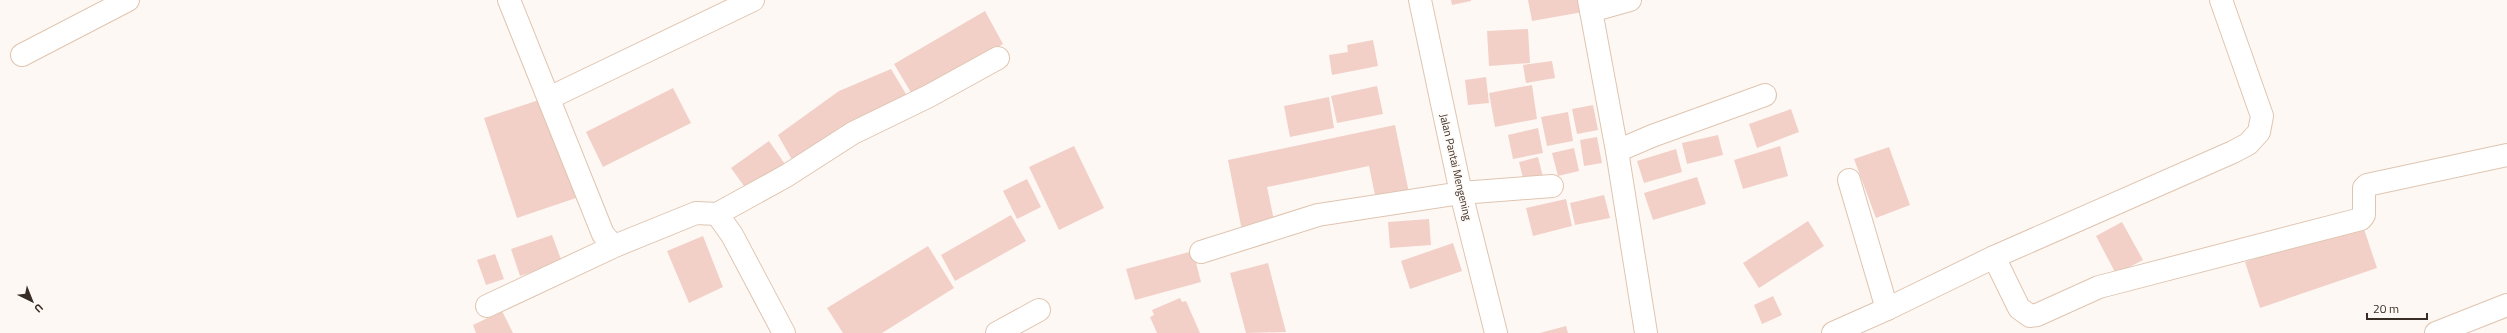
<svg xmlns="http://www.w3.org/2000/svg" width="2507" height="333" viewBox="0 0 2507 333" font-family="'Titillium Web',sans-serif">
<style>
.building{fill:#f2d0c8}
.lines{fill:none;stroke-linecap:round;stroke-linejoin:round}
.minor-casing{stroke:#dfc5b1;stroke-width:24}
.minor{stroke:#fff;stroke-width:22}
.labels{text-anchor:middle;stroke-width:3;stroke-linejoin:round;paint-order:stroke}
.street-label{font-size:11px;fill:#382d26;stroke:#fef8f4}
</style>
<rect width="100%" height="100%" fill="#fef8f4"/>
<g class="building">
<polygon points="1451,0 1471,0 1471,1 1452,5"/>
<polygon points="1528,0 1581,0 1583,12 1532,21"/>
<polygon points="985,11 1003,44 913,96 894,64"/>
<polygon points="1528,29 1530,63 1489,66 1487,31"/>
<polygon points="1373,40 1378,66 1332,75 1329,55 1348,52 1347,45"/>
<polygon points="1552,61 1555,78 1526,83 1523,65"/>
<polygon points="891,69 909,99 795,165 778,135 839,91"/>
<polygon points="1486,77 1489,103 1468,105 1465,80"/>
<polygon points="1532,85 1537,119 1495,127 1489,93"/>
<polygon points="1377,86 1383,114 1337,123 1331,96"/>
<polygon points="673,88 691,123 603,167 586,132"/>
<polygon points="1329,97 1334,128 1290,137 1284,106"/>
<polygon points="542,99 576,198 517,218 484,118"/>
<polygon points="1593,105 1598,130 1577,134 1572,109"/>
<polygon points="1791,109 1799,132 1757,148 1749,124"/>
<polygon points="1568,112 1573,141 1547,146 1541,117"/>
<polygon points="1395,125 1409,193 1376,200 1369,166 1267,187 1275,225 1242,231 1228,160"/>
<polygon points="1538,128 1543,153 1513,159 1508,135"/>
<polygon points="1718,135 1723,155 1687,164 1682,143"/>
<polygon points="1597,137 1602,163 1584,166 1580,140"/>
<polygon points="769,141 787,167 749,193 731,168"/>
<polygon points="1074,146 1104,208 1059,230 1029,167"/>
<polygon points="1780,146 1788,176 1743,189 1734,160"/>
<polygon points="1889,147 1910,205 1876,218 1854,159"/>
<polygon points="1574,148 1579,171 1558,176 1552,153"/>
<polygon points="1676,149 1682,172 1644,183 1637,161"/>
<polygon points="1538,157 1543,177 1524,182 1519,162"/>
<polygon points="1697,177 1706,204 1653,220 1644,193"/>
<polygon points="1027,179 1041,207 1017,219 1003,191"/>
<polygon points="1604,195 1610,218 1575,225 1570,203"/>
<polygon points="1566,199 1572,226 1533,236 1526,208"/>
<polygon points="1011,215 1026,241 955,281 941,255"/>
<polygon points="1429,219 1431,245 1390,248 1388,222"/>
<polygon points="1808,221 1824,246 1759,288 1743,263"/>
<polygon points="2122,222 2143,260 2116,274 2096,236"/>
<polygon points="2362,223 2377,268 2260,308 2245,262"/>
<polygon points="552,235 562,262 520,276 511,249"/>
<polygon points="703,236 723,287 689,303 667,251"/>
<polygon points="1453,243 1462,271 1410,289 1401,261"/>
<polygon points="928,246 954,288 882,333 843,333 827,308"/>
<polygon points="1193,251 1201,282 1135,300 1126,269"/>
<polygon points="495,254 504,279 486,285 477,260"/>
<polygon points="1268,263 1286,332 1246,333 1230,273"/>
<polygon points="1773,296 1782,315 1762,324 1754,305"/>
<polygon points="1180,298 1182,302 1186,301 1200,333 1157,333 1150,317 1154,315 1152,310"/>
<polygon points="502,311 513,333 476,333 473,325"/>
<polygon points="1566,326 1568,333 1540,333"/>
</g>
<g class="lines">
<defs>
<g id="minor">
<polyline points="509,0 603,234 609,241 617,245 696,213 717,214 732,235 784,333"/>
<polyline points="1420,0 1461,193 1496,333"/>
<polyline points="1589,0 1617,151 1646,333"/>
<polyline points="1591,11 1630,0"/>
<polyline points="22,55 128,0"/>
<polyline points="549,98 753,0"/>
<polyline points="1617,151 1652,136 1765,95"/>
<polyline points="1849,180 1887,309"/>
<polyline points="717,214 786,176 853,133 929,96 998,58"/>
<polyline points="1201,252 1318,215 1461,193 1552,186"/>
<polyline points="1994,257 2019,308 2030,316 2037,315 2099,287 2361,219 2364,215 2364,188 2367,185 2507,155"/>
<polyline points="487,306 617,245"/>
<polyline points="997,333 1039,310"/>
<polyline points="1833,333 1887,309 1994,257 2233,152 2248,144 2259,132 2262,116 2221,0"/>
<polyline points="2436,333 2507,305"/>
</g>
</defs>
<use href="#minor" class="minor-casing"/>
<use href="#minor" class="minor"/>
</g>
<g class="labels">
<g class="street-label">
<text transform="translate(1456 167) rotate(77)" y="4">Jalan Pantai Mengening</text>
</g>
</g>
<g transform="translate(32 301) rotate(137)" stroke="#fef8f4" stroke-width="3" paint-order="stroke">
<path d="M0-3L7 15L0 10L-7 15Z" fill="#382d26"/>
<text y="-6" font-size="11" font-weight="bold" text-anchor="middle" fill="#382d26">U</text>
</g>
<path d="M2367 313v6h60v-6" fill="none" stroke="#382d26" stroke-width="2"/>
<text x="2373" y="313" font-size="12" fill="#382d26" stroke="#fef8f4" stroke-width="3" paint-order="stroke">20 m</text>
</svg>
